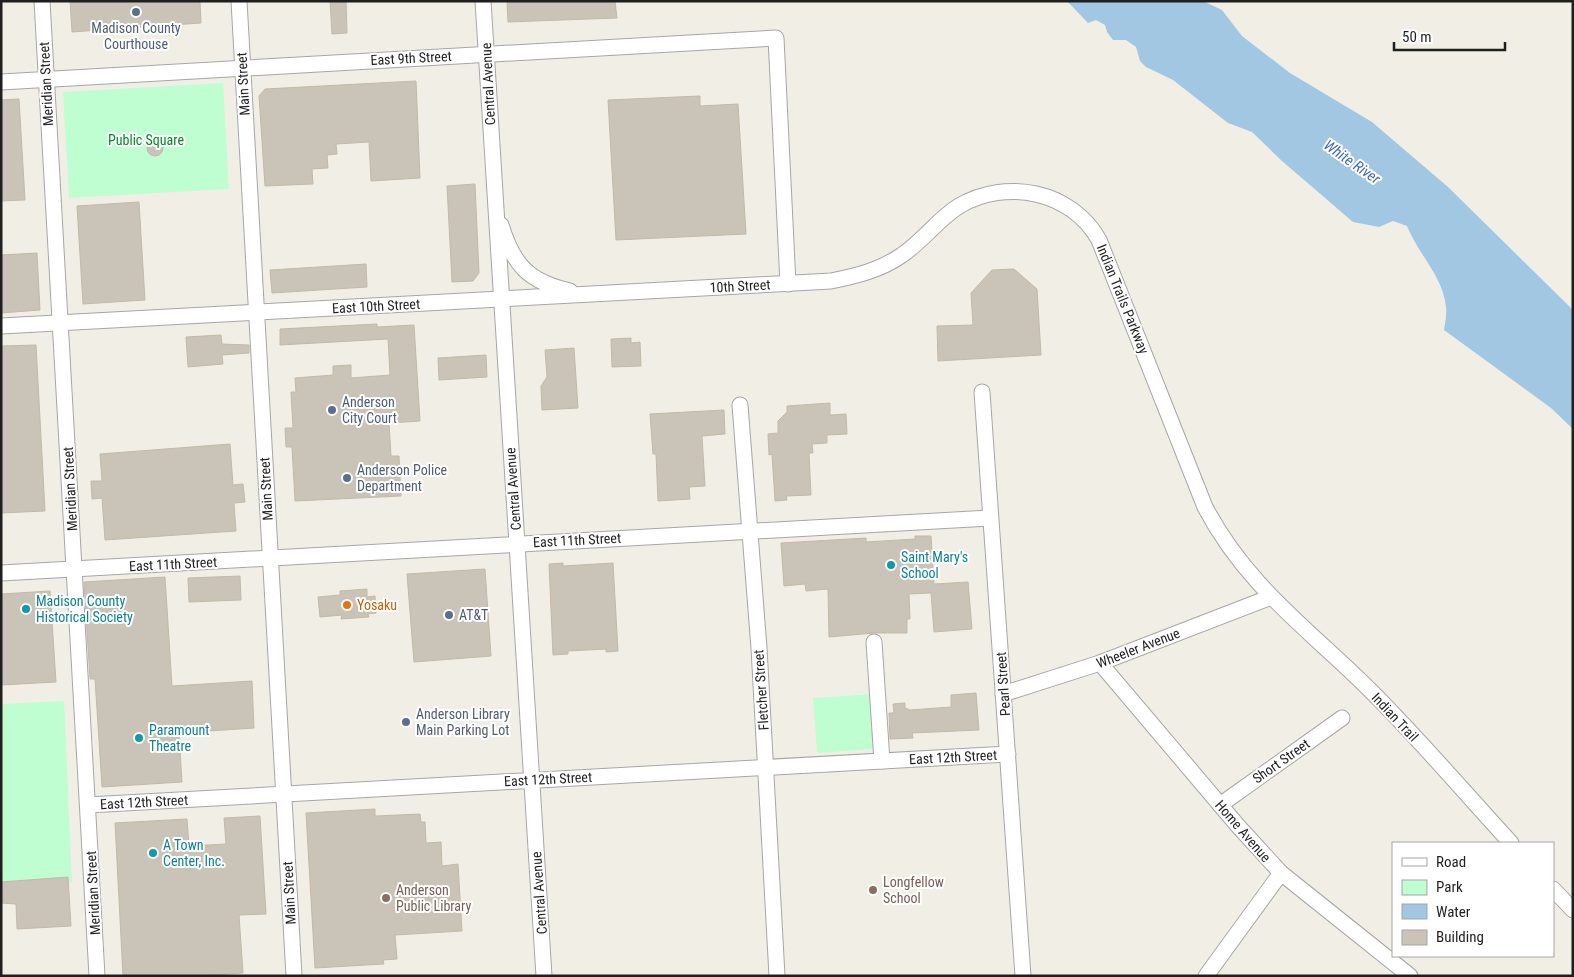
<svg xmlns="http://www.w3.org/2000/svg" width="1574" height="977" viewBox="0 0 1574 977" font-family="'Roboto Condensed',sans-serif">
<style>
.park{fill:#bffed0}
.water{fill:#a2c7e2}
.building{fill:#c9c3b8;stroke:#c4b9a6}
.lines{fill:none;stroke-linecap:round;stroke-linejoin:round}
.minor-casing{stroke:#a6a6a6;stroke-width:17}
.minor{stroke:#fff;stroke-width:15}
.service-dot{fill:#5c6f8a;stroke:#fff;stroke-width:2}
.culture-dot{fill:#0f9aa8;stroke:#fff;stroke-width:2}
.food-dot{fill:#e8710a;stroke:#fff;stroke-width:2}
.education-dot{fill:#8d6e63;stroke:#fff;stroke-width:2}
.labels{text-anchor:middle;stroke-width:4;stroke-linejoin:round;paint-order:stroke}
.service-label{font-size:14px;fill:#4e5e75;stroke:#fff;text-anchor:start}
.street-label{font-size:14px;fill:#1f1f1f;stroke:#fff}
.park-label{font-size:14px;fill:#038827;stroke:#fff}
.culture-label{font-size:14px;fill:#0d838f;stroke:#fff;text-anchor:start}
.food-label{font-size:14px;fill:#c56008;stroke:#fff;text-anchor:start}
.education-label{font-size:14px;fill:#785e54;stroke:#fff;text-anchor:start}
.water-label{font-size:15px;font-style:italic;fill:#4367b8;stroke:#fff}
</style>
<rect width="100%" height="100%" fill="#f1efe5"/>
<g class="park">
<polygon points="223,83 229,189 69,198 63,92"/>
<polygon points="872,694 875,749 817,753 813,698"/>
<polygon points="64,701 72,882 1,885 1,704"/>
</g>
<path class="water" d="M1067,1H1203L1222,10L1242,36L1290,73L1372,122L1448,187L1573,310V429L1551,408L1444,330C1445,323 1447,314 1446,307C1443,276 1418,254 1407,226L1393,221L1379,227L1353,222L1282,161L1252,132L1228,123L1173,80L1146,67L1140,61L1136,47L1126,40H1113L1107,32L1105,25L1096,20L1088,23Z"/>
<g class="building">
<polygon points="70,1 200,1 201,23 72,32"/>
<polygon points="330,1 346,1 347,33 332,34"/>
<polygon points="507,1 615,1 617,18 508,22"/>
<polygon points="416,81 420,178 371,181 369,142 336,144 337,154 327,155 328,168 312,169 313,184 265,186 259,96 265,89"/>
<polygon points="700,96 700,106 738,104 746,234 616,240 608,100"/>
<polygon points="19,99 25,200 1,201 1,100"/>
<circle cx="155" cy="148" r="8"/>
<polygon points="475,184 479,273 473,281 452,282 447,186"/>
<polygon points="139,202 145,300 83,304 77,206"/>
<polygon points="37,253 40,310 1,313 1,255"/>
<polygon points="366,264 367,287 272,293 270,270"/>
<polygon points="1014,269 1037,289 1041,355 938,361 937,326 973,325 971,293 992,270"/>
<polygon points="377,324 377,327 414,325 420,421 389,423 391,456 399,456 401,496 295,501 292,447 286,447 285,428 293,428 291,392 296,392 295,378 333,375 333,366 351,365 351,378 390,375 388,339 280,345 280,329"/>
<polygon points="221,335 222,344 249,345 249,353 222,355 223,364 188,367 186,337"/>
<polygon points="631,338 631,343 640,342 641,366 612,367 611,339"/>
<polygon points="36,345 45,511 1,513 1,346"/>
<polygon points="574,348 578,408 542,410 541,386 547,377 545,350"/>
<polygon points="486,355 487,377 439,380 438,358"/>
<polygon points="830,403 830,415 846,414 847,434 827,435 827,443 812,444 813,453 809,453 811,495 786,496 787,500 775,501 772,454 769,455 768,434 778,433 778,421 787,412 787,406"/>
<polygon points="724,410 725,434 702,436 705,486 689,487 690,499 658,501 656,454 653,454 650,414"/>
<polygon points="230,444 233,485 243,484 245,502 234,503 236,531 105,540 102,498 92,499 91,481 102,481 100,454"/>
<polygon points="915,536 931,536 934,584 968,582 972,629 934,632 931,593 909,594 910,619 907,619 907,633 874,633 829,637 828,589 806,591 805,584 784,586 781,543 866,538 866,542 915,539"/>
<polygon points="563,563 563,566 613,563 618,651 606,652 606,649 568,651 568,654 553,655 549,564"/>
<polygon points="485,569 491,656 414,662 407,574"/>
<polygon points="240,576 241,600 189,602 188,578"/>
<polygon points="165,577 172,686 252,681 254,728 179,733 182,782 102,787 95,679 90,679 84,582"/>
<polygon points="367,589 367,597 375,596 376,613 368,614 369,617 341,619 342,615 320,617 318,597 340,595 340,591"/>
<polygon points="50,591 56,682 1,685 1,594"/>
<polygon points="976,693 979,730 912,733 913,738 890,739 889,713 894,713 893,704 905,703 905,708 910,710 951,707 951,695"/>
<polygon points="375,809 375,816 420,814 421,822 425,822 426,843 441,842 442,866 458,864 462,931 395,935 397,959 383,960 384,964 315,968 306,813"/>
<polygon points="260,816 266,914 239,915 243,973 197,976 123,976 115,823 187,819 189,846 226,844 224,818"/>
<polygon points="68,877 71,926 17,929 16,904 1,903 1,882"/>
</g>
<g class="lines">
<defs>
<g id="minor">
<polyline points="42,1 97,976"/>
<polyline points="239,1 294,976"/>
<polyline points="483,1 544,976"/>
<polyline points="1,82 776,38 788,284"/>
<path d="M501,225C513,265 529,282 570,291"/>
<path d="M1,326L831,281C856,276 881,270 902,255C923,241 938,219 959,206C1006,178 1072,191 1099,240L1205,507C1247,587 1310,630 1372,692C1420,740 1465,793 1511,843"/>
<polyline points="982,392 1023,976"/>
<polyline points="740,405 759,648 777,976"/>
<polyline points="1,573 990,518"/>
<polyline points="874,642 882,761"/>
<polyline points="1100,663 1238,826 1281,873 1410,976"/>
<polyline points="1003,694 1100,663 1271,597"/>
<polyline points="88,805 1008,754"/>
<polyline points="1220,805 1342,718"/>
<polyline points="1553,889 1573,910"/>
<polyline points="1206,976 1281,873"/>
</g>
</defs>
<use href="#minor" class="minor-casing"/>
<use href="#minor" class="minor"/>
</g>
<g class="service-dot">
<circle cx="136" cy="12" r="5"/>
<circle cx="332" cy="410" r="5"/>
<circle cx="347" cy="478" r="5"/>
<circle cx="449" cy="615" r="5"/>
<circle cx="406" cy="722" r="5"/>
</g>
<g class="culture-dot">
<circle cx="891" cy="565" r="5"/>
<circle cx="26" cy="609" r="5"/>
<circle cx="139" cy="738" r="5"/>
<circle cx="153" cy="853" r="5"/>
</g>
<circle class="food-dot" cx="347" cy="605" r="5"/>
<g class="education-dot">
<circle cx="873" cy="890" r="5"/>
<circle cx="386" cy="898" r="5"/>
</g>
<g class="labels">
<g class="service-label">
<text x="136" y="33" text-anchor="middle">Madison County<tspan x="136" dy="16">Courthouse</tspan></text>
<text x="342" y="407">Anderson<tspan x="342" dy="16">City Court</tspan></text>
<text x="357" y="475">Anderson Police<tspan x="357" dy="16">Department</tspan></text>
<text x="459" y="620">AT&amp;T</text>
<text x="416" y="719">Anderson Library<tspan x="416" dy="16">Main Parking Lot</tspan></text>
</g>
<g class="street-label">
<text transform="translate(411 58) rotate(-3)" y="5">East 9th Street</text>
<text transform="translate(46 84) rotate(-93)" y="5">Meridian Street</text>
<text transform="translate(243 84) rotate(-93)" y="5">Main Street</text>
<text transform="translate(488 84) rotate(-93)" y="5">Central Avenue</text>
<text transform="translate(740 286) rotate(-3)" y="5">10th Street</text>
<text transform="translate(1123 299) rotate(68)" y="5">Indian Trails Parkway</text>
<text transform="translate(376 306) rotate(-3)" y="5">East 10th Street</text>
<text transform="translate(70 489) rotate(-93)" y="5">Meridian Street</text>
<text transform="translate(266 489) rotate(-93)" y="5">Main Street</text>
<text transform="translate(513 489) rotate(-94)" y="5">Central Avenue</text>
<text transform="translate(577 540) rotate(-3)" y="5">East 11th Street</text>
<text transform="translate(173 564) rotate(-3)" y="5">East 11th Street</text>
<text transform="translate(1138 648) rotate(-21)" y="5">Wheeler Avenue</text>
<text transform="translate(1003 684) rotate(-94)" y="5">Pearl Street</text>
<text transform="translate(761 690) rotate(-94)" y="5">Fletcher Street</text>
<text transform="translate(1395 717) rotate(47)" y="5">Indian Trail</text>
<text transform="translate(953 757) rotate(-3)" y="5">East 12th Street</text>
<text transform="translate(1281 761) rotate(-35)" y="5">Short Street</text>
<text transform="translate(548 779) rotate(-3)" y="5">East 12th Street</text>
<text transform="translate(144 802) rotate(-3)" y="5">East 12th Street</text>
<text transform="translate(1243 831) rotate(49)" y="5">Home Avenue</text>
<text transform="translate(93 893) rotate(-93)" y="5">Meridian Street</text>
<text transform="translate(289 893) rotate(-93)" y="5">Main Street</text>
<text transform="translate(539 893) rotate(-94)" y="5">Central Avenue</text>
</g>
<g class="park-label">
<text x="146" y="145">Public Square</text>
</g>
<g class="culture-label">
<text x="901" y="562">Saint Mary's<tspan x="901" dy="16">School</tspan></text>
<text x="36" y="606">Madison County<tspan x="36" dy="16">Historical Society</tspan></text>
<text x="149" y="735">Paramount<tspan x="149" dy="16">Theatre</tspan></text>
<text x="163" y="850">A Town<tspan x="163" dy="16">Center, Inc.</tspan></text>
</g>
<g class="food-label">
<text x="357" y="610">Yosaku</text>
</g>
<g class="education-label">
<text x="883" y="887">Longfellow<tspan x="883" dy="16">School</tspan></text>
<text x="396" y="895">Anderson<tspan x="396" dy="16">Public Library</tspan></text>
</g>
<g class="water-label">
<text transform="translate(1352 162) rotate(35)" y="5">White River</text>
</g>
</g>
<rect width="1574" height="977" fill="none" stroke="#1f1f1f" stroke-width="5"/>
<rect x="1392" y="842" width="162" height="115" fill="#ffffff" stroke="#a5a5a5"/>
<rect x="1402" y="858" width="25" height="8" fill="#ffffff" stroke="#a5a5a5"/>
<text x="1436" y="867" font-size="15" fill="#1f1f1f">Road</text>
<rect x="1402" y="880" width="25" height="15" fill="#bffed0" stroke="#a5a5a5"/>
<text x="1436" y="892" font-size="15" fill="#1f1f1f">Park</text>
<rect x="1402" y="904" width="25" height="15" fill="#a2c7e2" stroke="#a5a5a5"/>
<text x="1436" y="917" font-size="15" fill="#1f1f1f">Water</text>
<rect x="1402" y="930" width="25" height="15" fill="#c9c3b8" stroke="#a5a5a5"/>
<text x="1436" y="942" font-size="15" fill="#1f1f1f">Building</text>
<path d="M1394 42v8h111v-8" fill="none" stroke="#1f1f1f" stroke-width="2.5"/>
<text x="1402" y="42" font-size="15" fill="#1f1f1f" stroke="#ffffff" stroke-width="4" paint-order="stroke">50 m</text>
</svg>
